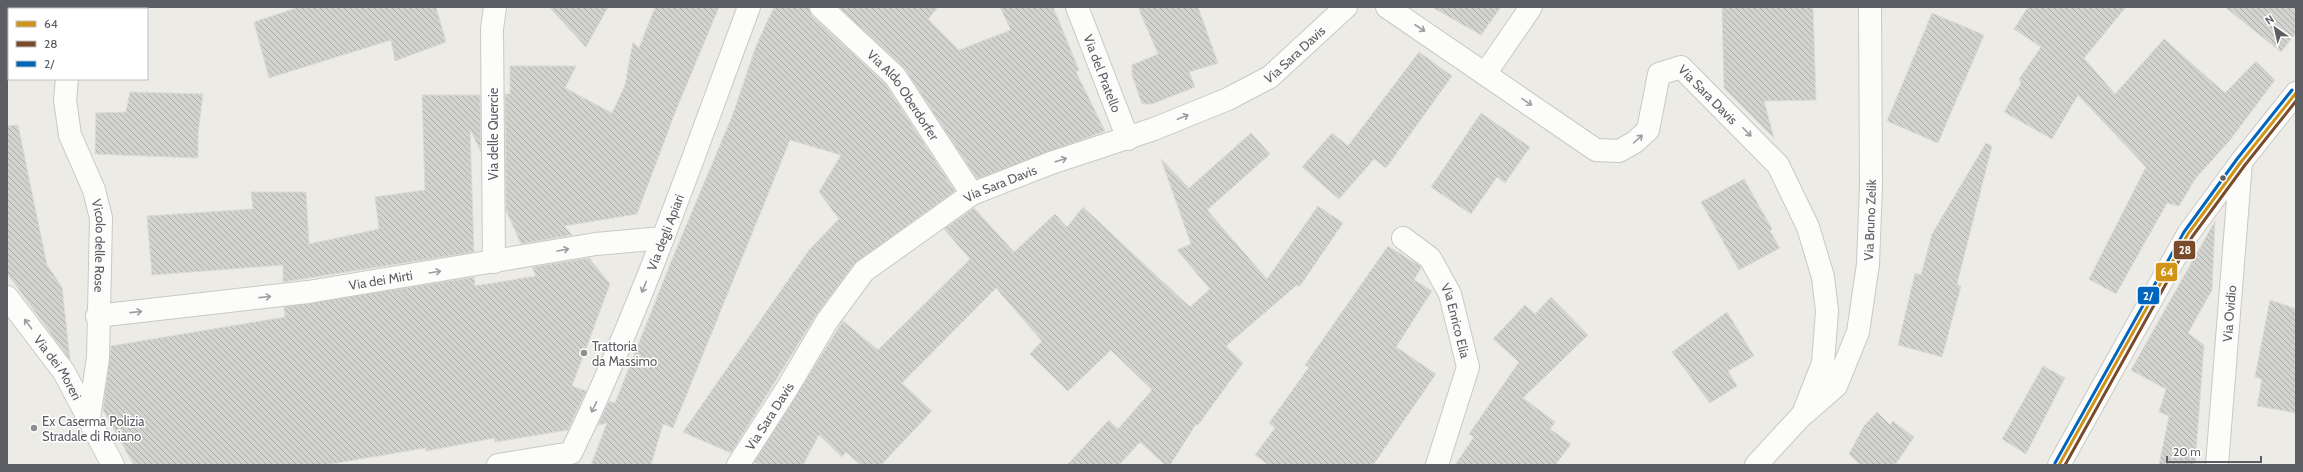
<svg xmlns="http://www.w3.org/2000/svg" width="2303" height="472" viewBox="0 0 2303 472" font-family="Cabin,sans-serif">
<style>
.building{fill:url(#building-back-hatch);stroke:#dbdad6}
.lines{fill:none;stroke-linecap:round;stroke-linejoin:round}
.minor-casing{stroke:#c8c8c6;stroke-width:24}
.secondary-casing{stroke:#c9c9c8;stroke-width:24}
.minor{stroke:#fcfcfb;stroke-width:22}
.secondary{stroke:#fcfcfb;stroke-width:22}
.bus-1-casing{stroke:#fff;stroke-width:6}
.bus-2-casing{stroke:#fff;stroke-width:6}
.bus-3-casing{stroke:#fff;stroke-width:6}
.bus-1{stroke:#d09419;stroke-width:3}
.bus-2{stroke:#7a4b2a;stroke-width:3}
.bus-3{stroke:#0065bd;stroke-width:3}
.oneway{stroke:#9c9da0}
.bus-dot{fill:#5c5e64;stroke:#fff;stroke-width:1.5}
.poi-dot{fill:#8e8f92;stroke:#fff;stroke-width:1.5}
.labels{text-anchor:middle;stroke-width:3;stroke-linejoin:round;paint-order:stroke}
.street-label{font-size:13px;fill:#5c5e64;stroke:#fff}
.poi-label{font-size:13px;fill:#5c5e64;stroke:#fff;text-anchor:start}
.line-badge{stroke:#fff;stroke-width:1.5}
.badge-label{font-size:11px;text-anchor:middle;font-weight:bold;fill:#fff}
</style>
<defs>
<pattern id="building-back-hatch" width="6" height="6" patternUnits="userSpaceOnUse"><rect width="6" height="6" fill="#d2d2cf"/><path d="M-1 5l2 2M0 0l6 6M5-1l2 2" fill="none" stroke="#aeaeac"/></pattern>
</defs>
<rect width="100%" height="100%" fill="#ecebe6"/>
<g class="building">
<polygon points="299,7 436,7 446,42 395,61 391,40 269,78 254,22"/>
<polygon points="549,7 608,7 586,47"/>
<polygon points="655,7 719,7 676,110 637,214 564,226 572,235 521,244 506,210 505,94 510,94 510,66 576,66 565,88 612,113 625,85 633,42 639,48"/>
<polygon points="774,7 809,7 812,16 885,84 955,191 854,264 816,315 731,453 683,432 809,250 839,219 819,192 841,155 790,140 673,428 663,424 651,465 591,465 607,423 598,425 609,401 615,403 673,257 733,114 756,46"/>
<polygon points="839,7 938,7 928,19 959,50 1011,30 1000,7 1053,7 1079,70 1076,72 1105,131 977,179 905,69"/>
<polygon points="1138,7 1198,7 1218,63 1189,72 1195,87 1152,104 1142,104 1132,75 1132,65 1158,54"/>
<polygon points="1432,7 1501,7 1481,35"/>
<polygon points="1722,7 1813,7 1816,100 1764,101 1774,138 1724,88"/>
<polygon points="2028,7 2126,7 2084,58 2115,94 2164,39 2225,93 2256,61 2275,80 2230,140 2195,179 2179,206 2167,203 2116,294 2089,279 2146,167 2078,95 2052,139 2004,112 2021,83 2019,79 2041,47 2014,29"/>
<polygon points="2225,7 2296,7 2296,33 2281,52"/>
<polygon points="1932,13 1984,35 1938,143 1887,121"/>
<polygon points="1419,52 1452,76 1386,168 1374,159 1339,199 1302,167 1332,133 1348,146"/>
<polygon points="130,92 203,94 198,134 198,158 95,154 96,113 126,112"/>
<polygon points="422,95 480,95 481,152 470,129 474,252 283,282 283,265 152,275 147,216 253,209 251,192 306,192 309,244 379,229 375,197 425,190"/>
<polygon points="1481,113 1530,147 1505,183 1497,177 1471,214 1431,187"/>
<polygon points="18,125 47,265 62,287 70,360 7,273 7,126"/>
<polygon points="1251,133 1270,154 1207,210 1267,279 1318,206 1343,223 1300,286 1297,285 1226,346 1243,363 1198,425 1196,424 1170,465 1165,465 1140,442 1119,465 1067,465 1109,420 1118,429 1152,390 1111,350 1068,391 1030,354 1042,341 996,288 902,383 932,411 881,465 861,465 846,452 842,457 819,435 803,465 761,465 754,462 843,321 878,350 970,259 944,229 974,208 1014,252 1055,214 1067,227 1083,207 1190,307 1210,289 1177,250 1191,244 1161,159 1189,188"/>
<polygon points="1986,143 1992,146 1957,284 1961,286 1942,357 1898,345 1915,273 1921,275 1932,234"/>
<polygon points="1744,179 1772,229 1770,231 1780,248 1739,270 1701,202"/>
<polygon points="2215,221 2212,290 2188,333 2204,345 2195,465 2159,465 2169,416 2159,412 2166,389 2131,370"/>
<polygon points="1388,246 1420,266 1421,268 1414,280 1432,291 1396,347 1436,374 1373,465 1269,465 1255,455 1275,428 1269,423 1309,367 1305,365"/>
<polygon points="589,258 610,284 572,386 586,391 568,430 495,442 494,438 426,451 425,448 325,465 134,465 103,410 111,346 285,317 284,307 474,277 475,286 536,276 532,267"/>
<polygon points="1551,297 1588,335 1523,398 1555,422 1550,429 1571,444 1555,465 1455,465 1474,437 1469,434 1519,362 1493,339 1525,305 1535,314"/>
<polygon points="2270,300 2296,309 2296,413 2257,406 2262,379 2255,377"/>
<polygon points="1727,312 1754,356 1728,371 1737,386 1710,403 1672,352"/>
<polygon points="2043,366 2065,378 2026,454 2002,439"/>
<polygon points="1877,412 1890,425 1893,421 1914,437 1895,465 1860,465 1849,454 1864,426"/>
</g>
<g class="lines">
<defs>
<g id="minor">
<path id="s1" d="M821,7L895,76L972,194"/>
<path id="s2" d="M1077,7L1128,139"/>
<path id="s3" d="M1387,7L1596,150L1619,151L1635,142L1648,130L1659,74L1681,67L1778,165L1808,227L1823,277L1827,311L1823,363L1803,414L1756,465"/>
<polyline points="88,9 89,7"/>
<polyline points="1485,74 1531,7"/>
<path id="s4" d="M67,79L65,100L70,135L94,190L101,218L98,358L89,418"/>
<path id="s5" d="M1403,238L1430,258L1450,294L1468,367L1437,465"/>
<polyline points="494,262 492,29 495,7"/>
<path id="s6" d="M7,297L64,372L113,465"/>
<path id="s7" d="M97,316L308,292L596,244L663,238"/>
<path id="s8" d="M1805,413L1836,386L1858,332L1868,264L1871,186L1870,7"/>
<path id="s9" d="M498,465L571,453C641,309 693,157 749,7"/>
<path id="s10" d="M738,465L788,387L827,321L864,271L972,194L1051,163L1154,129L1228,99L1270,77L1346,7"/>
<path id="s11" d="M2217,465L2241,162"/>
</g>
<polyline id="secondary" points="2059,465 2188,234 2241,162 2296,93"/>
</defs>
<use href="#minor" class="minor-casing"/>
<use href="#secondary" class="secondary-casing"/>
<use href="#minor" class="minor"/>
<use href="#secondary" class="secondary"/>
<defs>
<polyline id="bus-1" points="2059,465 2188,234 2241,162 2296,93"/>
<polyline id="bus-2" points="2065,465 2192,237 2245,165 2296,101"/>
<polyline id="bus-3" points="2055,463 2184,232 2237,159 2292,90"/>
</defs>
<use href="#bus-1" class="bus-1-casing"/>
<use href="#bus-2" class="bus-2-casing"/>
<use href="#bus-3" class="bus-3-casing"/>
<use href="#bus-1" class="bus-1"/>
<use href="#bus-2" class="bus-2"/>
<use href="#bus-3" class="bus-3"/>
</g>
<defs><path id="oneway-shaft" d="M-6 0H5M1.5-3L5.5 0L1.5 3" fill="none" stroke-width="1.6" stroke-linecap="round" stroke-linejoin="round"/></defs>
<g class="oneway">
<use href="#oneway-shaft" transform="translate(1420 28) rotate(33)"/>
<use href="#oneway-shaft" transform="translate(1527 102) rotate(34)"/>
<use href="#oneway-shaft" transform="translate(1183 117) rotate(-22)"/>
<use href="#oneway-shaft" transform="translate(1747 132) rotate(46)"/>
<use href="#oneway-shaft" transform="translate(1638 139) rotate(-42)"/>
<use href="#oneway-shaft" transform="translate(1061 160) rotate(-18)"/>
<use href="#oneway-shaft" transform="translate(563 250) rotate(-10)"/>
<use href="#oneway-shaft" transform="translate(435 272) rotate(-9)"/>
<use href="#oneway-shaft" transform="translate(644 287) rotate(112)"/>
<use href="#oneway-shaft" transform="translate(265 297) rotate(-6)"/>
<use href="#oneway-shaft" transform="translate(136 312) rotate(-6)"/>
<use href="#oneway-shaft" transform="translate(28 324) rotate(-127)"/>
<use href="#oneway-shaft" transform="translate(594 407) rotate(116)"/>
</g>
<circle class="bus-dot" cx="2223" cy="178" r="3.5"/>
<g class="poi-dot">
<circle cx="584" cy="353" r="4"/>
<circle cx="34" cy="428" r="4"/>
</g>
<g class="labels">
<g class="street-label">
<text dy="5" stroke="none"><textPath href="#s10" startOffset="718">Via Sara Davis</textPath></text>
<text dy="5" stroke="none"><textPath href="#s2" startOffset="71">Via del Pratello</textPath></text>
<text dy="5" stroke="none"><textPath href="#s1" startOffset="121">Via Aldo Oberdorfer</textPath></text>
<text dy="5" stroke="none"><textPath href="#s3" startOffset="431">Via Sara Davis</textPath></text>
<text transform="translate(493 134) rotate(-90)" y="5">Via delle Quercie</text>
<text dy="5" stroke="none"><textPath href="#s10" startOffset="394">Via Sara Davis</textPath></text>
<text dy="5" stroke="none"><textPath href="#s8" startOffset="212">Via Bruno Zelik</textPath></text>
<text dy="5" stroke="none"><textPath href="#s9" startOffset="314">Via degli Apiari</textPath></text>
<text dy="5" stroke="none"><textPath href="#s4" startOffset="173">Vicolo delle Rose</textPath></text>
<text dy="5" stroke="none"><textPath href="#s7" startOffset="286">Via dei Mirti</textPath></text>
<text dy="5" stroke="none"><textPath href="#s11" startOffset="152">Via Ovidio</textPath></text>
<text dy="5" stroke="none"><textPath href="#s5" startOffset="102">Via Enrico Elia</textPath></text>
<text dy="5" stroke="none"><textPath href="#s6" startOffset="87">Via dei Moreri</textPath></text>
<text dy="5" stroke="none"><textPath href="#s10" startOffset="58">Via Sara Davis</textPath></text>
</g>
<g class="poi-label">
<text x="592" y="351">Trattoria<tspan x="592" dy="15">da Massimo</tspan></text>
<text x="42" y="426">Ex Caserma Polizia<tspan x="42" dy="15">Stradale di Roiano</tspan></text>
</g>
</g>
<g class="line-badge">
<rect x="2173" y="240" width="23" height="20" rx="4" fill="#7a4b2a"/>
<rect x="2155" y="262" width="23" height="20" rx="4" fill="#d09419"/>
<rect x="2137" y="286" width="23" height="19" rx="4" fill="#0065bd"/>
</g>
<g class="badge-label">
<text x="2185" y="254">28</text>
<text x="2167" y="276">64</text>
<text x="2148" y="300">2/</text>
</g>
<rect width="2303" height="472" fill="none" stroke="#5c5e64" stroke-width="16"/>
<rect x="8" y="8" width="140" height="72" fill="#ffffff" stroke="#bebfc1"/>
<rect x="16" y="21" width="20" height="6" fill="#d09419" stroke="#bebfc1"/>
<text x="44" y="28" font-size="12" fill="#5c5e64">64</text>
<rect x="16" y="41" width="20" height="6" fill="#7a4b2a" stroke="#bebfc1"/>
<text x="44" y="48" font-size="12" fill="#5c5e64">28</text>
<rect x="16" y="61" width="20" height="6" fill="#0065bd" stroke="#bebfc1"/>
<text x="44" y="68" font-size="12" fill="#5c5e64">2/</text>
<g transform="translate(2275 28) rotate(326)" stroke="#ffffff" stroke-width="3" paint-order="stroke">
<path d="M0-3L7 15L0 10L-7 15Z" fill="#5c5e64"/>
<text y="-6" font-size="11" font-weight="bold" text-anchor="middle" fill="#5c5e64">N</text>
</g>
<path d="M2167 456v6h94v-6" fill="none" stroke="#5c5e64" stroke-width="2"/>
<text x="2173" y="456" font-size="12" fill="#5c5e64" stroke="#ffffff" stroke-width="3" paint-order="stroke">20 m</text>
</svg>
